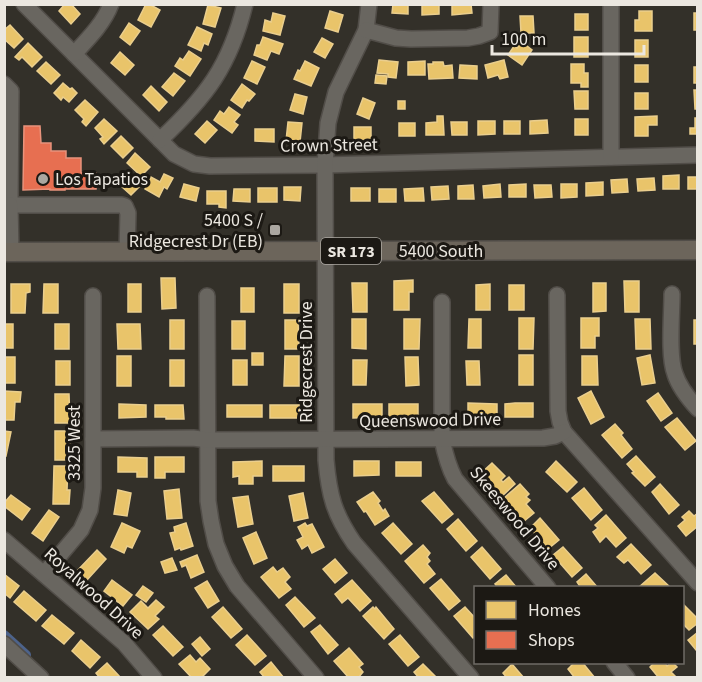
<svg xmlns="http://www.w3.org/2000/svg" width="702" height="682" viewBox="0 0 702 682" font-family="'Source Sans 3',sans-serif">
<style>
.homes{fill:#e9c46a;stroke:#eace8d;stroke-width:1.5}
.shops{fill:#e76f51;stroke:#e8937c;stroke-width:1.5}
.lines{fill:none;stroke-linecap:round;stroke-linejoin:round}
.canal{stroke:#4d638b;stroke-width:10}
.minor-casing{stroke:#514d48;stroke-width:18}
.major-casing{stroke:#514d48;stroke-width:21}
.minor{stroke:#696660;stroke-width:15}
.major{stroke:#6c655b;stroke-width:18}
.poi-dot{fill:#aba7a0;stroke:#1c1914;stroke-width:2}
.labels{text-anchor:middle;stroke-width:6;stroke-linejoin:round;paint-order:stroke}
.shield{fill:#1c1914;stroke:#ada9a3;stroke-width:1.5}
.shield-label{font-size:16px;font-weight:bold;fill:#ebe7e0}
.street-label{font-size:18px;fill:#ebe7e0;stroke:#1c1914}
.poi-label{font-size:18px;fill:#ebe7e0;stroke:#1c1914;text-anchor:start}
</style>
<rect width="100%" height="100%" fill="#333029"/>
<g class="homes">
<polygon points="65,4 71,4 80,14 71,24 59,11"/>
<polygon points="146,4 149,4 160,10 151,27 138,20"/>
<polygon points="393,4 408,4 408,14 392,13"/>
<polygon points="422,4 439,4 439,14 422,15"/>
<polygon points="452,4 471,4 472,13 452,15"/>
<polygon points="208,5 221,8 215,27 203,24"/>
<polygon points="330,11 343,15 338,32 325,28"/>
<polygon points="639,11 652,11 652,31 635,31 635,20 639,20"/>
<polygon points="273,13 285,16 280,35 263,31 265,20 271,22"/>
<rect x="694" y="13" width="4" height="17"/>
<rect x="575" y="14" width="13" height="16"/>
<polygon points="520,16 533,16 534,33 521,33"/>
<polygon points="129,23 140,31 130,45 120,37"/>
<polygon points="10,25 23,39 14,48 4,39 4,30"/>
<polygon points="197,27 212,34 208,45 204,43 201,51 188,45"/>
<polygon points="263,37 283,44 279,54 271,51 267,60 254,55 257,45 260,45"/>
<rect x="574" y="37" width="14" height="20"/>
<polygon points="322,38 333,44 325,58 314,52"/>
<rect x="635" y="40" width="13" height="17"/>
<polygon points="522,42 532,50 522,65 508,55 514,46 517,48"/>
<polygon points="28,43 42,57 32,67 22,57 19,60 15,57"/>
<polygon points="189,51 201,59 190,76 175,66 180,58 183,60"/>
<polygon points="120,52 134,65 125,75 111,63"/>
<polygon points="379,60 398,62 396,78 388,77 388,74 377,73"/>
<polygon points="504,60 508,77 500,79 498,75 488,78 485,65"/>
<polygon points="252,61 265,67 257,84 244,78"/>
<polygon points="305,61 319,68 311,86 294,79 298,70 300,71"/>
<polygon points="425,61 425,75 408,75 408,62"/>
<polygon points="46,62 60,75 51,84 37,71"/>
<polygon points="433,62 443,62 444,66 452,65 453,78 429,79 428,64 433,64"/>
<polygon points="571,64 584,64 584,73 588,73 588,87 581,87 581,83 571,83"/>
<polygon points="460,65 477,66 477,79 459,78"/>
<rect x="635" y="65" width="13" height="17"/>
<rect x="694" y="67" width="4" height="16"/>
<polygon points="174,73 185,81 173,96 162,87"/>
<polygon points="376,75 387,76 386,84 375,83"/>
<polygon points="63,83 70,89 72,88 77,93 69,102 63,97 61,100 54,93"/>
<polygon points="242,84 255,94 249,101 247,100 242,108 231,100"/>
<polygon points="151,86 167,102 159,111 143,95"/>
<polygon points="694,90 698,90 698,109 695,109"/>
<polygon points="574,91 588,91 588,109 575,109"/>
<rect x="635" y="93" width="13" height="16"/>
<polygon points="295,94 307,97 303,114 290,110"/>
<polygon points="363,98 375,103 369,119 357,114"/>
<polygon points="85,100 98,112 86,126 82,122 84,119 75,110"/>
<rect x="398" y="101" width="7" height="8"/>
<polygon points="229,107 240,115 234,122 238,125 232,133 214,120 220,111 224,114"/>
<polygon points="437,116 443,116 444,135 426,135 426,123 437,122"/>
<polygon points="657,116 657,125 648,125 648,136 635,136 635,117"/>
<polygon points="695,118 698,118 698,134 690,134 690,128 695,128"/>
<polygon points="104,119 117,131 104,144 100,139 103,137 95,128"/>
<rect x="575" y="119" width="13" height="16"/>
<polygon points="547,120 548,133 530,134 530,121"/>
<polygon points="207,121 217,130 205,143 195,134"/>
<polygon points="478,121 495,121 495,134 478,135"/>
<rect x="504" y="121" width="16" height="13"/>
<polygon points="288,122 302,123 300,142 286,141"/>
<polygon points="451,122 467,122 467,135 452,135"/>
<rect x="399" y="123" width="16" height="13"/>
<rect x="354" y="127" width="17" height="13"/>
<polygon points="255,129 274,129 274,142 255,141"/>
<polygon points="121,136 133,148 123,158 111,146"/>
<polygon points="135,153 150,167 141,176 127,163"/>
<polygon points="164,174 173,178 167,189 164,187 159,197 145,189 151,177 160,182"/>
<polygon points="679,175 679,189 663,189 663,176"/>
<rect x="688" y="177" width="10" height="12"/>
<polygon points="129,178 139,187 131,195 122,187"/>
<polygon points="654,178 655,190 638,191 637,179"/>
<polygon points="627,179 628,192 612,193 611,180"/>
<polygon points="603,182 603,195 586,196 586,183"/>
<polygon points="184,184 199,188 196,201 180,197"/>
<polygon points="500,184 501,197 484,198 483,186"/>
<polygon points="526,184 526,197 509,197 509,185"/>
<polygon points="561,184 577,184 577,197 561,198"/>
<polygon points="473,185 474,199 458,199 458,186"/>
<polygon points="534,185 551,185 552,197 535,198"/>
<polygon points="448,186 449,199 432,200 431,187"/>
<polygon points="284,187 301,187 300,201 284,200"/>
<rect x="258" y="188" width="19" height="14"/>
<rect x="351" y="188" width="19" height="13"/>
<polygon points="423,188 424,201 405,201 404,189"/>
<polygon points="234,189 250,189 250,202 233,201"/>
<rect x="379" y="189" width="17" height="13"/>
<polygon points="207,191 226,191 226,208 219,207 219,204 207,204"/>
<polygon points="161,278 175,278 176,308 162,309"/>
<polygon points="413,280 413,292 409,292 409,310 394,310 394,281"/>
<polygon points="624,281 639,281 639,312 625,312"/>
<polygon points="352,283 367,283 367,312 353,312"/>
<polygon points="593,283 606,283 606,311 593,312"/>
<polygon points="11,284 30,284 30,292 26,293 25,313 11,313"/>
<polygon points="44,284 58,284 58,313 43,313"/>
<rect x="128" y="284" width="13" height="28"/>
<rect x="284" y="284" width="15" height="29"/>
<polygon points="490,284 490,310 476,310 476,285"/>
<rect x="509" y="285" width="15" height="25"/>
<rect x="241" y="288" width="13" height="24"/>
<polygon points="519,318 534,318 533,349 519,349"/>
<polygon points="581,318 599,318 599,336 595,336 595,348 581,348"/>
<polygon points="352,319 366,319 366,349 352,348"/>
<polygon points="404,319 420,319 419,349 404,349"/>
<polygon points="469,319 481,319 481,348 468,348"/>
<polygon points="635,319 650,319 651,349 636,349"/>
<rect x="170" y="320" width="14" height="29"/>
<polygon points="285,320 298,320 299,349 285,349"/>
<rect x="694" y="320" width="4" height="24"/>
<rect x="232" y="321" width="13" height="28"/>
<rect x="4" y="324" width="9" height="24"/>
<rect x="55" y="324" width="14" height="25"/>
<polygon points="117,324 140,324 141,349 118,349"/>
<rect x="252" y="353" width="11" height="12"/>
<rect x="519" y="355" width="14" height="30"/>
<polygon points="650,355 655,383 642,385 637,358"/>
<rect x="117" y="356" width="14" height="30"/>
<polygon points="285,356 299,356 299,386 284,386"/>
<polygon points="582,356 597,356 598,385 582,385"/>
<rect x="4" y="357" width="11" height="26"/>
<polygon points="405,357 418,357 419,385 406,386"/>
<rect x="170" y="360" width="14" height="26"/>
<rect x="233" y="360" width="14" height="25"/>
<polygon points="353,360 367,360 366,385 353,385"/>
<rect x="56" y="361" width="14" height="24"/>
<polygon points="466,361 479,361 480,385 467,385"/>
<polygon points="4,391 21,392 20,402 15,402 14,420 4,420"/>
<polygon points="591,391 604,417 591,424 578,398"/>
<polygon points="658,393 672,413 661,421 647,401"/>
<polygon points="55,394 69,394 70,423 55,423"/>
<polygon points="468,403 497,404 497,416 468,417"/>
<polygon points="515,403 533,403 533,417 505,417 505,404"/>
<polygon points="119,404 146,405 146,417 119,418"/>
<polygon points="353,404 382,404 382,417 353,418"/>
<polygon points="389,404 418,404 418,418 389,417"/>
<polygon points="155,405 183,405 184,419 166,419 166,417 155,417"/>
<rect x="227" y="405" width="35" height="12"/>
<rect x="270" y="405" width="29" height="13"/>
<polygon points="677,418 696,441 685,450 665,427"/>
<polygon points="615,424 623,433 621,435 632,449 622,458 602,435"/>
<polygon points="4,431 11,432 6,456 4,455"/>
<rect x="55" y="431" width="15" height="29"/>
<polygon points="636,456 655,477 645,486 632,473 634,472 627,464"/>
<polygon points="118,457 147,458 147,477 137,477 137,472 118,472"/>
<polygon points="155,457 184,457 184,472 165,472 165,478 155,478"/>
<polygon points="262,461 262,476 253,476 253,484 239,484 239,476 233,477 233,462"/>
<polygon points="354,461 379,461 379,475 354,476"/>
<polygon points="556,461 577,482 567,492 546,472"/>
<rect x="396" y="462" width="25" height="14"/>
<polygon points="492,463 505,476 501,480 503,482 509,477 515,484 500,498 478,476"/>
<polygon points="54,466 68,466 67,490 70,490 69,504 53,504"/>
<rect x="273" y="466" width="31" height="15"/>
<polygon points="520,484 529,494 526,497 530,500 526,504 534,513 523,522 503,499"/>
<polygon points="660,484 679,505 669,514 652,492"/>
<polygon points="584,488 602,510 591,520 572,498"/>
<polygon points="179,489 182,518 167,519 164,491"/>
<polygon points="118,490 131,493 127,516 114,514"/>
<polygon points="373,492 380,501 378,503 383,511 385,509 389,516 375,525 366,511 364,512 357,502"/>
<polygon points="434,492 453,514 442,523 422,501"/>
<polygon points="303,493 308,518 294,521 289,496"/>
<polygon points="11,495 30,509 22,520 4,506 4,503"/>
<polygon points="248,496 253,524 238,527 233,498"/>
<polygon points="49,510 59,517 43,541 32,533"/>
<polygon points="689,511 694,516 698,513 698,526 686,536 678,526 685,520 682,517"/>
<polygon points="606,515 626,538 616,547 606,536 600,542 593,532 598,528 595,525"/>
<polygon points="540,518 559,540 548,549 530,528"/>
<polygon points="458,519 477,541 466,551 447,529"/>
<polygon points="122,523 140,531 132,548 127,546 124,553 111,547"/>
<polygon points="186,523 193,546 181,550 180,548 175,550 170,533 175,532 174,527"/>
<polygon points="305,523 307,526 312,524 324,547 312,553 308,545 302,549 297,540 303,537 298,527"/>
<polygon points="393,523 412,544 401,554 382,533"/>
<polygon points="256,532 267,558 254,564 243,538"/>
<polygon points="631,544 651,565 641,574 628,560 624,563 617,557"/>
<polygon points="423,545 430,553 427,557 430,561 427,564 435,574 424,583 405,561"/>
<polygon points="482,547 501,569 490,579 471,557"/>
<polygon points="563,547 582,568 572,577 553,555"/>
<polygon points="97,550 106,559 87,580 77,571"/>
<polygon points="197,555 204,572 191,578 186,565 182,567 180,562"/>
<polygon points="172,558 177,570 165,573 161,562"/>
<polygon points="335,559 347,573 335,583 323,569"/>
<polygon points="273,567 277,572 283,568 290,577 285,582 291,589 279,598 261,577"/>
<polygon points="655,573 671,588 639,588 639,587"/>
<polygon points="4,574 19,586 10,598 4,593"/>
<polygon points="586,574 598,588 581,588 577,582"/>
<polygon points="506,575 517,588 498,588 495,584"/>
<polygon points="441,579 460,601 449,610 430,588"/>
<polygon points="112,580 132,595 123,606 104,591"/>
<polygon points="352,580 371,601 360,611 348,598 342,603 335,594"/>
<polygon points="207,581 219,601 208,608 195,588"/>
<polygon points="143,586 153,593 146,602 136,595"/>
<polygon points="24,591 46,610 36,621 14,602"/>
<polygon points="295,597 315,618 304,627 286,605"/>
<polygon points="156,600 164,607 155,616 159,619 148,629 130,612 141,601 148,608"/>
<polygon points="682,603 698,619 698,623 689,630 682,623"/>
<polygon points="223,607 242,629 231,638 212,617"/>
<polygon points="373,607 375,609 376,607 394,629 384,639 363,616"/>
<polygon points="465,607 476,619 476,636 473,638 454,616"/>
<polygon points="52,615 74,633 64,644 42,626"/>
<polygon points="320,625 338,645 328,654 311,632"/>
<polygon points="163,626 183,647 173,656 153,635"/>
<polygon points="698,632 698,648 696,650 688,640"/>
<polygon points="247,635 266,656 255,665 236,645"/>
<polygon points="400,635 419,657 408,666 389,644"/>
<polygon points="200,637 210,649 202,656 192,644"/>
<polygon points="81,640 100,657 90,668 72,651"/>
<polygon points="349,648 363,664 359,667 363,672 358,678 349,678 334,661"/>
<polygon points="190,655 196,662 200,658 210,669 201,678 192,678 179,664"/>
<polygon points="271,662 284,678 265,678 260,672"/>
<polygon points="575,662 582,662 595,678 575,678 568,669"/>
<polygon points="655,662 664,662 667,666 672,662 677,667 671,672 677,678 659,678 650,667"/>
<polygon points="107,663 121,678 100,678 96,673"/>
<polygon points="423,664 437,678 419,678 414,672"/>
<polygon points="512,664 524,678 507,678 503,673"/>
</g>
<polygon class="shops" points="24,126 40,126 41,143 51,143 51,151 66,151 66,158 81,158 81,173 96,173 96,189 65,189 65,190 50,190 50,189 23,190"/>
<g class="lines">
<polyline class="canal" points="4,635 26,655"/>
<defs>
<g id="minor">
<polyline points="24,4 174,154 194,164 210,166 325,165 698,155"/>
<path d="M369,4L366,30L336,92L328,123L325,165L326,460C329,495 334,514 354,543L471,678"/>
<polyline points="611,4 611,157"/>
<polyline points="366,30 396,38 411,39 468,38 479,36 490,32 491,4"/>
<path d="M74,54C88,39 104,23 111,4"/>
<polyline points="4,84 11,91 10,205 122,205 125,206 128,213 127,252"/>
<path d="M160,140C206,97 230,66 245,4"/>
<polyline points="4,205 10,205 11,252"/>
<path d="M672,294C672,315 668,356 675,374C679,387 688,398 698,409"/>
<polyline points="557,295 558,411 560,422 564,432 698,583"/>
<polyline points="207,296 208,501 211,521 216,544 225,566 237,586 316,678"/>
<path d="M442,302V439C445,454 448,466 455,479L548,588"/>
<polyline points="93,439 193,438 208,440 543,438 555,436 564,432"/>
<polyline points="4,540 124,643 154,678"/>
<polyline points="44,574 81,530 90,510 93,488 93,296"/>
<polyline points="4,644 41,678"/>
<polyline points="614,662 627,678"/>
</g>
<polyline id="major" points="4,252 698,250"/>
</defs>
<use href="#minor" class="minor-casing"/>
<use href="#major" class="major-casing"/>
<use href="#minor" class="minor"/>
<use href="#major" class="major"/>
</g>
<g class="poi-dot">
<circle cx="43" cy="179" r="6"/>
<rect x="269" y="224" width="12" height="12" rx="3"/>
</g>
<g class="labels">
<rect class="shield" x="321" y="238" width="60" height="26" rx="4.5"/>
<g class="shield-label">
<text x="351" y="257">SR 173</text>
</g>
<g class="street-label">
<text transform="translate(329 145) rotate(-1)" y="6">Crown Street</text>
<text x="441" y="257">5400 South</text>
<text transform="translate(306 362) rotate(-90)" y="6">Ridgecrest Drive</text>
<text transform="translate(430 420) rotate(-1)" y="6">Queenswood Drive</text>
<text transform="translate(74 443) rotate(-90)" y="6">3325 West</text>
<text transform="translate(515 518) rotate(50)" y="6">Skeeswood Drive</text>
<text transform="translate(94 593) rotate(42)" y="6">Royalwood Drive</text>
</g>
<g class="poi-label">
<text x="55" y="185">Los Tapatios</text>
<text x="263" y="226" text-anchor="end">5400 S /<tspan x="263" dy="21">Ridgecrest Dr (EB)</tspan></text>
</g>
</g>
<rect width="702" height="682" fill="none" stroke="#ebe7e0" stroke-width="12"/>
<rect x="474" y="586" width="210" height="78" fill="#1c1914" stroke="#6f6b66" stroke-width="1.5"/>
<rect x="486" y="601" width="30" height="18" fill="#e9c46a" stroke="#6f6b66" stroke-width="1.5"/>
<text x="528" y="616" font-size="18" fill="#ebe7e0">Homes</text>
<rect x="486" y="631" width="30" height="18" fill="#e76f51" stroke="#6f6b66" stroke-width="1.5"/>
<text x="528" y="646" font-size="18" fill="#ebe7e0">Shops</text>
<path d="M492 45v9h152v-9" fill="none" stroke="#ebe7e0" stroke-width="3"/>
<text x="501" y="45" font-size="18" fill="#ebe7e0" stroke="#1c1914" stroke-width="4.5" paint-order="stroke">100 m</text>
</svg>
